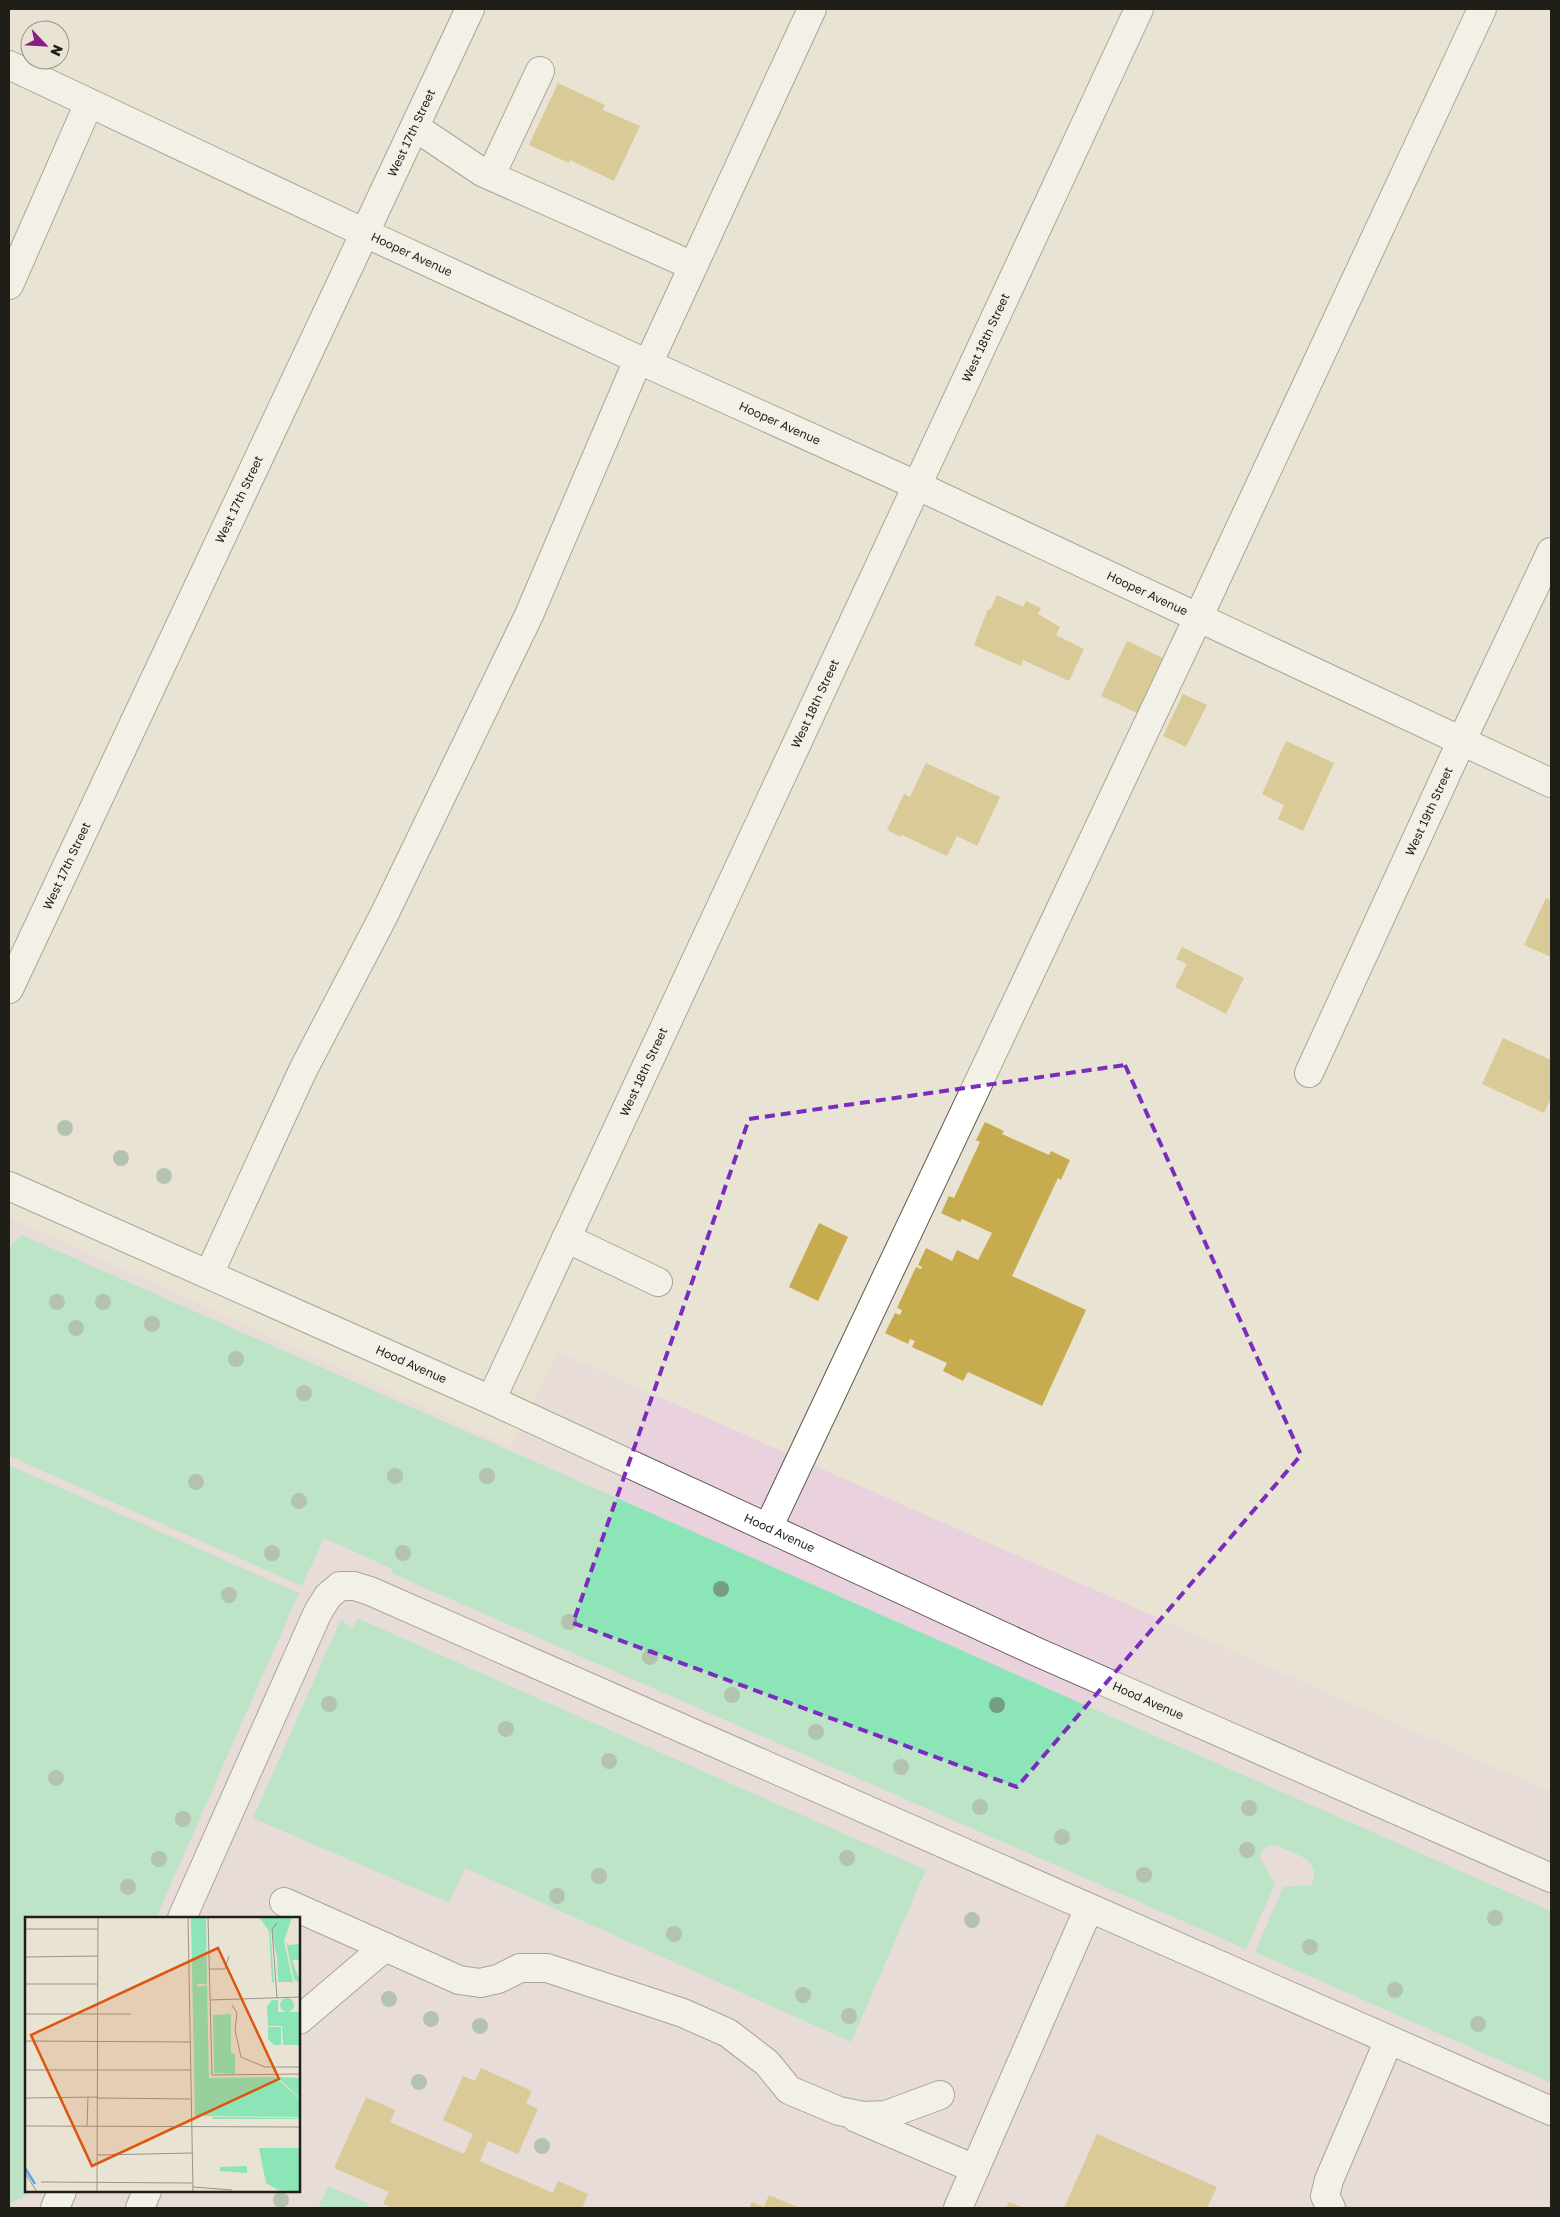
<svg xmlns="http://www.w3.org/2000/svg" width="1560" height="2217" viewBox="0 0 1560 2217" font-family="'Golos Text',sans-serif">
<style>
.medical{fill:#e9d2de;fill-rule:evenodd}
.green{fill:#8be5b7}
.building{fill:#c7ac4f}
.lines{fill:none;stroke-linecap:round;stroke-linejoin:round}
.minor-casing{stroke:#5e5a4c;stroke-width:30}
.minor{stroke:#fff;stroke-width:28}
.tree{fill:#779c84}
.marked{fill:none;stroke:#7b2cbf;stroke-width:4;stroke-dasharray:10 6;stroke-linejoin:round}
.labels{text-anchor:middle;stroke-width:5;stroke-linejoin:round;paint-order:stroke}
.street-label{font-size:12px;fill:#201e19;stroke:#e8e3d3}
.inset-river{fill:none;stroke:#5aa4e1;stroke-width:2.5}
.inset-road{fill:none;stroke:#989489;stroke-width:1}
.view{fill:#de560d;fill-opacity:0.15;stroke:#de560d;stroke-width:2.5}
.inset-edge{fill:none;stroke:#201e19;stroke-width:2.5}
</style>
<rect width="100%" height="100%" fill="#e8e3d3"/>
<path class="medical" d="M9,1217L511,1447L558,1352L1551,1792V2208H9ZM26,1918H299V2191H26Z"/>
<g class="green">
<path d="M22,1235L1551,1911V2083L1255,1952L1283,1887L1311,1885C1321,1865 1305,1857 1289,1851C1283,1848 1276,1844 1269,1846C1269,1846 1263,1850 1262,1850L1260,1858L1275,1884L1246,1949L391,1573L392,1569L324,1538L302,1586L9,1456V1251L12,1244Z"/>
<polygon points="9,1465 299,1593 156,1918 26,1918 26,2191 35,2191 9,2204"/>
<polygon points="357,1618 926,1870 851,2042 465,1868 449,1903 253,1818 341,1619 352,1629"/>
<polygon points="328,2186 369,2204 367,2208 318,2208"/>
</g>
<g class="building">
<polygon points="558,83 605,105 603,110 640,126 614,181 570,160 569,163 529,145"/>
<polygon points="997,595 1023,607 1026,601 1041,608 1038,614 1060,627 1056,635 1084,649 1069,681 1023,660 1021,666 974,645 988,609 990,610"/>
<polygon points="1127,641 1163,658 1137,713 1101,696"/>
<polygon points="1183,694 1207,705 1186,747 1163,736"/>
<polygon points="1286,741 1334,763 1303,831 1278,819 1284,805 1262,794"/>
<polygon points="926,763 1000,797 977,846 957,836 947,856 902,835 901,837 887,830 904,794 910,797"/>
<polygon points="1546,898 1551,901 1551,957 1524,945"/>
<polygon points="1182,947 1244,978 1226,1014 1175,987 1187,964 1176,959"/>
<polygon points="1503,1038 1551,1060 1551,1098 1544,1113 1482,1084"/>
<polygon points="985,1122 1004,1131 1002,1134 1049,1155 1051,1151 1070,1160 1061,1180 1058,1178 1012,1276 1086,1310 1042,1406 968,1372 963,1381 943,1371 947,1363 912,1347 915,1341 910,1339 908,1344 885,1333 895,1313 900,1315 902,1310 897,1308 916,1267 921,1269 922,1267 918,1265 926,1248 952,1261 957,1250 978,1260 992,1233 962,1219 960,1222 941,1213 949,1196 954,1198 980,1142 976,1140"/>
<polygon points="819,1223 848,1237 818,1301 789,1287"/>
<polygon points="481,2068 532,2091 526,2103 538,2109 518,2154 488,2141 480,2161 553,2193 558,2181 588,2194 582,2208 393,2208 383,2204 389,2192 334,2168 366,2097 395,2110 390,2122 464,2154 473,2134 443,2120 463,2076 475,2081"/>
<polygon points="1097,2134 1217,2187 1207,2208 1064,2208"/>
<polygon points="769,2195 800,2208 749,2208 752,2202 764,2207"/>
<polygon points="1009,2202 1024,2208 1006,2208"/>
</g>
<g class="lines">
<defs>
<g id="minor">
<path id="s1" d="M9,65L365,233L648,364L916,485L1551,783"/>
<polyline points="415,127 482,172 693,266"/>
<polyline points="491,175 540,71"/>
<polyline points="9,285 89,103"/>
<polyline points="648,364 812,9"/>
<path id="s2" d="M9,989L470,9"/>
<path id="s3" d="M1309,1073L1462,740L1551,552"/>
<path id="s4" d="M9,1186L491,1400L1037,1652L1551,1878"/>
<polyline points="566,1238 658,1282"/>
<polyline points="209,1274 303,1070 383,917 529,615 638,360"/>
<path id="s5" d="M491,1400L1139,9"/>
<polyline points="768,1528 1198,618 1482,9"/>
<polyline points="284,1902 385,1947"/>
<polyline points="182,1918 318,1612 328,1596 340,1586 354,1586 370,1591 1551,2111"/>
<polyline points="299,2020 385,1947 459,1980 480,1983 498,1979 520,1968 547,1968 683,2013 728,2033 767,2063 789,2090 839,2111 863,2116 886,2115 940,2095"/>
<polyline points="856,2118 975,2169"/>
<polyline points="55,2208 62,2191"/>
<polyline points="140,2208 147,2191"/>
<polyline points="958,2208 1089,1908"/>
<polyline points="1331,2208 1325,2196 1329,2180 1389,2040"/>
</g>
</defs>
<use href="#minor" class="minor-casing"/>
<use href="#minor" class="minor"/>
</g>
<g class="tree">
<circle cx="65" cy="1128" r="8"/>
<circle cx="121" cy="1158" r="8"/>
<circle cx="164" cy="1176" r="8"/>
<circle cx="57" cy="1302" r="8"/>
<circle cx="103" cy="1302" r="8"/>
<circle cx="152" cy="1324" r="8"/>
<circle cx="76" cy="1328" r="8"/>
<circle cx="236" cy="1359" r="8"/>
<circle cx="304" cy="1393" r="8"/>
<circle cx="395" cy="1476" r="8"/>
<circle cx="487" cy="1476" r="8"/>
<circle cx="196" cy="1482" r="8"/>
<circle cx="299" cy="1501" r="8"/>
<circle cx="272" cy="1553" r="8"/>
<circle cx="403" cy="1553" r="8"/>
<circle cx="721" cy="1589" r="8"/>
<circle cx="229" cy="1595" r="8"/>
<circle cx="569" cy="1622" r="8"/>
<circle cx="650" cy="1657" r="8"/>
<circle cx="732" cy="1695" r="8"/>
<circle cx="329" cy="1704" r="8"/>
<circle cx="997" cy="1705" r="8"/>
<circle cx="506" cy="1729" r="8"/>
<circle cx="816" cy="1732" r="8"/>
<circle cx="609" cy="1761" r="8"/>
<circle cx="901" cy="1767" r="8"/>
<circle cx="56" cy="1778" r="8"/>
<circle cx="980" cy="1807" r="8"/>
<circle cx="1249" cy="1808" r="8"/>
<circle cx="183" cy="1819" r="8"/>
<circle cx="1062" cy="1837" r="8"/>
<circle cx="1247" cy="1850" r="8"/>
<circle cx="847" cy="1858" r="8"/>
<circle cx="159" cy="1859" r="8"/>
<circle cx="1144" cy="1875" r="8"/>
<circle cx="599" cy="1876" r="8"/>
<circle cx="128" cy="1887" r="8"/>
<circle cx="557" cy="1896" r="8"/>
<circle cx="1495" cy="1918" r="8"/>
<circle cx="972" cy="1920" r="8"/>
<circle cx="674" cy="1934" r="8"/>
<circle cx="1310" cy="1947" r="8"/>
<circle cx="1395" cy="1990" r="8"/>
<circle cx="803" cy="1995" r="8"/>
<circle cx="389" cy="1999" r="8"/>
<circle cx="849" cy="2016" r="8"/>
<circle cx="431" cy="2019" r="8"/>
<circle cx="1478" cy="2024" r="8"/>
<circle cx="480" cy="2026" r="8"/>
<circle cx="419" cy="2082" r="8"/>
<circle cx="542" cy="2146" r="8"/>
<circle cx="281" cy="2200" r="8"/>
</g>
<path d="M0 0H1560V2217H0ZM1125,1065L1301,1455L1017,1787L573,1623L749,1119Z" fill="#e8e3d3" fill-opacity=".55" fill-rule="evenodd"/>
<path class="marked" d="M1125,1065L1301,1455L1017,1787L573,1623L749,1119Z"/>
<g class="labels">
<g class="street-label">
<text dy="4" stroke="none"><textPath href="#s2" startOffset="946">West 17th Street</textPath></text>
<text dy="4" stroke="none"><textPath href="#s1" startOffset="445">Hooper Avenue</textPath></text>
<text dy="4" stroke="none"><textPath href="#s5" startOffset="1172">West 18th Street</textPath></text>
<text dy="4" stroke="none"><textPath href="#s1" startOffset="850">Hooper Avenue</textPath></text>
<text dy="4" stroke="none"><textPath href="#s2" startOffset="541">West 17th Street</textPath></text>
<text dy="4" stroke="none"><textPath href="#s1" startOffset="1255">Hooper Avenue</textPath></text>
<text dy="4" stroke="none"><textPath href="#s5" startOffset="768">West 18th Street</textPath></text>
<text dy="4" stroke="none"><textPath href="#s3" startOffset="288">West 19th Street</textPath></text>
<text dy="4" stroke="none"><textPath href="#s2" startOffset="136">West 17th Street</textPath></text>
<text dy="4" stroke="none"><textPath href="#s5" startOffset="362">West 18th Street</textPath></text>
<text dy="4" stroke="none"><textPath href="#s4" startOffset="440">Hood Avenue</textPath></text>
<text dy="4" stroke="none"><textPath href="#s4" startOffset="845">Hood Avenue</textPath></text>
<text dy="4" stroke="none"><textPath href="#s4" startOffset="1250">Hood Avenue</textPath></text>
</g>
</g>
<g transform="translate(25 1917)">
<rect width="275" height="275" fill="#e8e3d3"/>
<path d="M166,0H181L182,67H172L173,70L182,68L184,161L250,160L275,182V200L170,199ZM234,0H267L259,24L268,65H253L252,40L245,8L249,66L247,65L244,14ZM261,25L263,28L275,27V43H267L275,65L269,63ZM255 88a7 7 0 1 1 14 0a7 7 0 1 1-14 0ZM247,83H253V95H275V128H258L257,109H243L242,89ZM206,97V136L210,137V157L189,156L188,98ZM243,110H256V128H249L243,122ZM252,160L275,161V181ZM187,200L275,201V202H188ZM234,231H275V275L253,273L241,266ZM222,249V256L195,254V250Z" fill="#8be5b7"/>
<path class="inset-river" d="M0,251L10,267"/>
<path class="inset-road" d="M163,0L168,275M183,0L187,158L275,157M0,12H73M0,40L73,39M184,52H200L204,39M0,67H72M252,81L247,12L252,6M185,83L275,80M207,88L212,96L210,113L216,140L240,150H275M0,97H106M0,124L166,125M0,153H166M0,181L73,180M73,181L166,182M0,209L275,210M62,209L63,180M73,238L167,236M0,256L12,275M16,265L167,266M168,270L207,273M72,275L73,0"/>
<path class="view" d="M193,31L254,162L67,249L6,118Z"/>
<rect width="275" height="275" class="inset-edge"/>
</g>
<rect width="1560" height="2217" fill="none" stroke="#201e19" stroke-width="20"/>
<g transform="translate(45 45) rotate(115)"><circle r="24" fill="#e8e3d3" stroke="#989489"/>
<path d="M0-4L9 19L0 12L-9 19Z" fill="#871f86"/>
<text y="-8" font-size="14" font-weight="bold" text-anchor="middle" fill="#201e19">N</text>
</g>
</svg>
